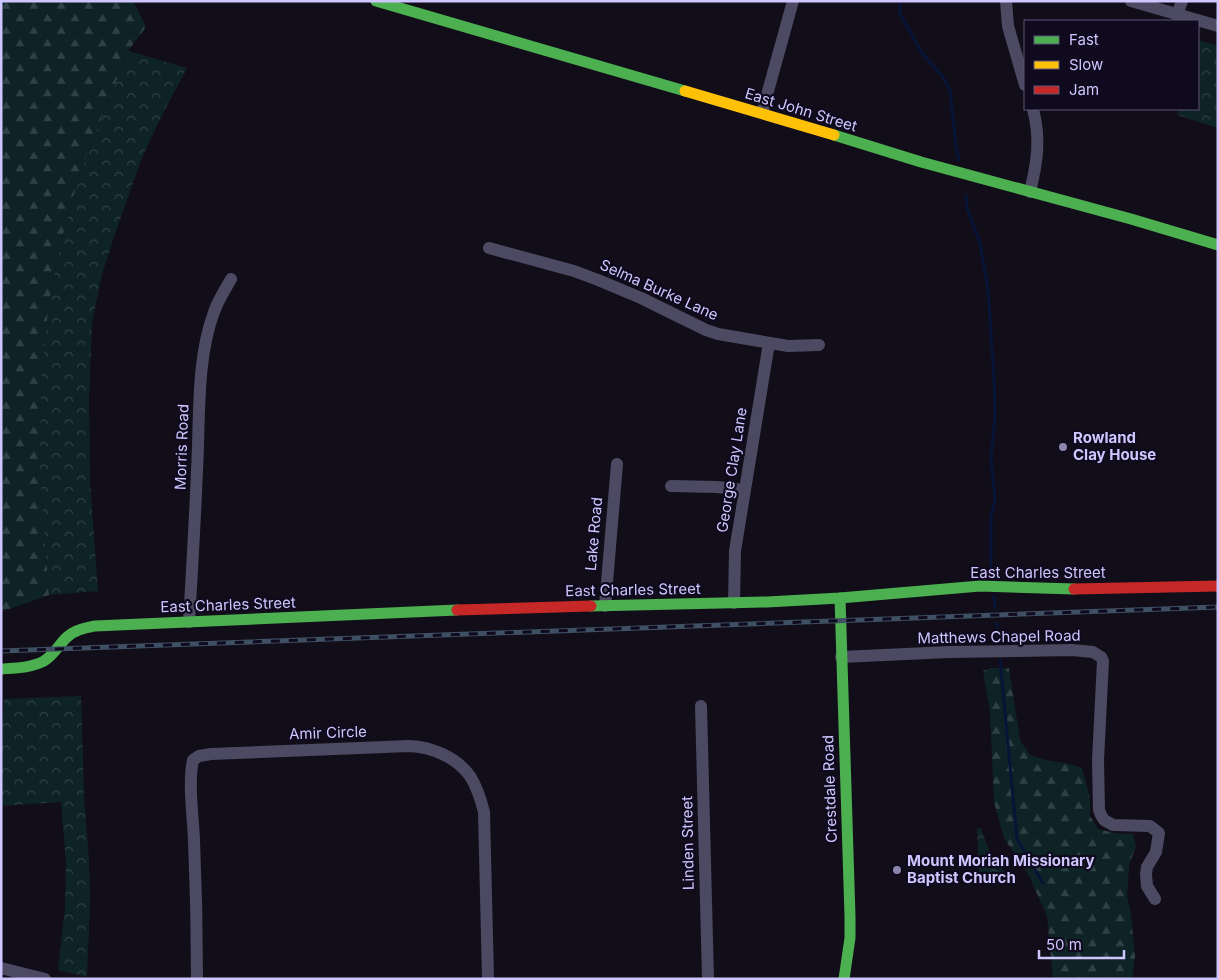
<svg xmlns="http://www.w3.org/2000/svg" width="1219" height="980" viewBox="0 0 1219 980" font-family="Inter,sans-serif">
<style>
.forest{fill:url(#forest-firs)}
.park{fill:url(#park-crowns)}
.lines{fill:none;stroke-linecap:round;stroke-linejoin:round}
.stream{stroke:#071437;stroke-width:3}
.street{stroke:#4c4962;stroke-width:12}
.fast{stroke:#4caf50;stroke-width:11}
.slow{stroke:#ffc107;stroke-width:11}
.jam{stroke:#c62828;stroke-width:11}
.rail-casing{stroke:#3f5064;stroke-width:5}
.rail{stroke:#0f0a1d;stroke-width:3;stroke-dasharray:9;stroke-linecap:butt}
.poi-dot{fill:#8d86ae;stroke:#0f0a1d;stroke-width:2}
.labels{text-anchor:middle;stroke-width:4.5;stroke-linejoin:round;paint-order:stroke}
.street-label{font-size:15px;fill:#d0c6ff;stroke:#0f0a1d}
.poi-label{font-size:15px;font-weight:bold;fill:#d0c6ff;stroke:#0f0a1d;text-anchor:start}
</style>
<defs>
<pattern id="forest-firs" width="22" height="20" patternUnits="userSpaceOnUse" patternTransform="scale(1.25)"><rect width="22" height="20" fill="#0e2325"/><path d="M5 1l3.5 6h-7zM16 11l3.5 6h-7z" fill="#304146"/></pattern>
<pattern id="park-crowns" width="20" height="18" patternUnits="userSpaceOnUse" patternTransform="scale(1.25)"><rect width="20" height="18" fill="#0e2325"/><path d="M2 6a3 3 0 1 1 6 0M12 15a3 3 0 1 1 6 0" fill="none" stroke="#304146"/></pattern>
</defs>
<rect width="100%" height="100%" fill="#110e19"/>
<g class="forest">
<polygon points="1,1 133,1 146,27 128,51 81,170 60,246 49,303 42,373 39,460 49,595 1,612"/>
<polygon points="991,668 1009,668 1020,740 1030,755 1046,760 1070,764 1082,768 1090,798 1090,816 1098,829 1115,833 1133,834 1136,846 1129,865 1127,896 1131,915 1135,957 1132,979 1053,979 1047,916 1029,876 1004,838 994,802 990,711 983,671"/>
</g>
<g class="park">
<polygon points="1198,40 1218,46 1218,128 1177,115 1179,109 1198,109"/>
<polygon points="128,51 187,68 161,117 141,160 116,231 102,274 92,322 89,400 90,482 98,591 49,595 39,460 42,373 49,303 60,246 81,170"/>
<polygon points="81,696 84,796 89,860 90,905 87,977 58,970 65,908 66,861 61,802 1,806 1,758 4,699"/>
<polygon points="977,828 981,828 985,841 994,860 1008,876 994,881 988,875 979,873"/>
</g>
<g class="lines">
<g class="stream">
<polyline points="900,1 900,14 922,53 942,76 950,90 956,146 959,160"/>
<polyline points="966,195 967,208 980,243 988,289 994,378 995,416 991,458 995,499 991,517 991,565 992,577"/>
<polyline points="994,596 995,608"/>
<polyline points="997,623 998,642"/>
<polyline points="1000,660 1017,839 1043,883"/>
</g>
<g class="street">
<polyline points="1006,1 1008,26 1025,85"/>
<polyline points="1131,1 1218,26"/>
<polyline points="1177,15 1182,1"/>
<polyline points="762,113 793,1"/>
<path d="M1030,192C1037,163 1041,139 1033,109"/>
<polyline points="489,248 574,271 598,280 641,298 706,330 718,334 788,346 819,345"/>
<polyline points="671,486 717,487 744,490"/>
<polyline points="734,603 735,551 769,343"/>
<polyline points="605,606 617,464"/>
<path d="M189,622C192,571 195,521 197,470C200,420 196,360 214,312C218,300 225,290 231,279"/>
<polyline points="841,657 949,652 1072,650 1093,652 1101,657 1103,661 1098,760 1099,810 1101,815 1104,820 1113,825 1150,826 1159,833 1156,852 1147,867 1146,874 1147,886 1155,899"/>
<polyline points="701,706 708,979"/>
<polyline points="1,968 45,979"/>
<path d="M197,979C197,933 196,886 194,840C193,816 188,782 193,760L199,756L211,754L409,746C432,747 456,757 470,776C477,787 481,800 484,812L488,979"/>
</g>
<g class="fast">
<polyline points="376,1 685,91"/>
<polyline points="834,135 921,162 1131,219 1218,245"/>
<polyline points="840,598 850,916 850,938 844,979"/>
<polyline points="591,606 767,602 840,598 980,586 1074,589"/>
<path d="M1,669C15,668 31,668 44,661C54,655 58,646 66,638C74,630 85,628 95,626L457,610"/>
</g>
<polyline class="slow" points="685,91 834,135"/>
<g class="jam">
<polyline points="1074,589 1218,586"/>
<polyline points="457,610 591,606"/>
</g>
<defs>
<polyline id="rail" points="1,651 1218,607"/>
</defs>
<use href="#rail" class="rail-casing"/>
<use href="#rail" class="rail"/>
</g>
<g class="poi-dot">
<circle cx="1063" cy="447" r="5"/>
<circle cx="897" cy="870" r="5"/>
</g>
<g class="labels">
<g class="street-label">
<text transform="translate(801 110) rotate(17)" y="5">East John Street</text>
<text transform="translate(659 290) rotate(24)" y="5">Selma Burke Lane</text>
<text transform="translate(182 447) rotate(-88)" y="5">Morris Road</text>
<text transform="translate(732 470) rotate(-81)" y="5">George Clay Lane</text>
<text transform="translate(594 534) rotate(-85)" y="5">Lake Road</text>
<text x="1038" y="578">East Charles Street</text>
<text transform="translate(633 590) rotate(-1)" y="5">East Charles Street</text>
<text transform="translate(228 605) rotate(-2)" y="5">East Charles Street</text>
<text transform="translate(999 637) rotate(-1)" y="5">Matthews Chapel Road</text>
<text transform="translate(328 733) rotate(-2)" y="5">Amir Circle</text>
<text transform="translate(830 789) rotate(-92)" y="5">Crestdale Road</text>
<text transform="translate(688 843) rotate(-91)" y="5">Linden Street</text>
</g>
<g class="poi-label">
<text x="1073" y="443">Rowland<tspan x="1073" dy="17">Clay House</tspan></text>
<text x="907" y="866">Mount Moriah Missionary<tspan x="907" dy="17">Baptist Church</tspan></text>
</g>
</g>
<rect width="1219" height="980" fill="none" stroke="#d0c6ff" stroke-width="5"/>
<rect x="1024" y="20" width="175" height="90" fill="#0f0a1d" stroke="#5c5577"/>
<rect x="1034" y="36" width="25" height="8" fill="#4caf50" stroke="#5c5577"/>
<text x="1069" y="45" font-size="15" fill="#d0c6ff">Fast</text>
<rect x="1034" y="61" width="25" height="8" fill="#ffc107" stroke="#5c5577"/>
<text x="1069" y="70" font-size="15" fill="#d0c6ff">Slow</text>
<rect x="1034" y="86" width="25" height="8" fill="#c62828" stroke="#5c5577"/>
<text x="1069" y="95" font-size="15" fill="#d0c6ff">Jam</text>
<path d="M1039 950v8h85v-8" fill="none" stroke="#d0c6ff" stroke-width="2.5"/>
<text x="1046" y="950" font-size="15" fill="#d0c6ff" stroke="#0f0a1d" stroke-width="4" paint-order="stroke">50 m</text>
</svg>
